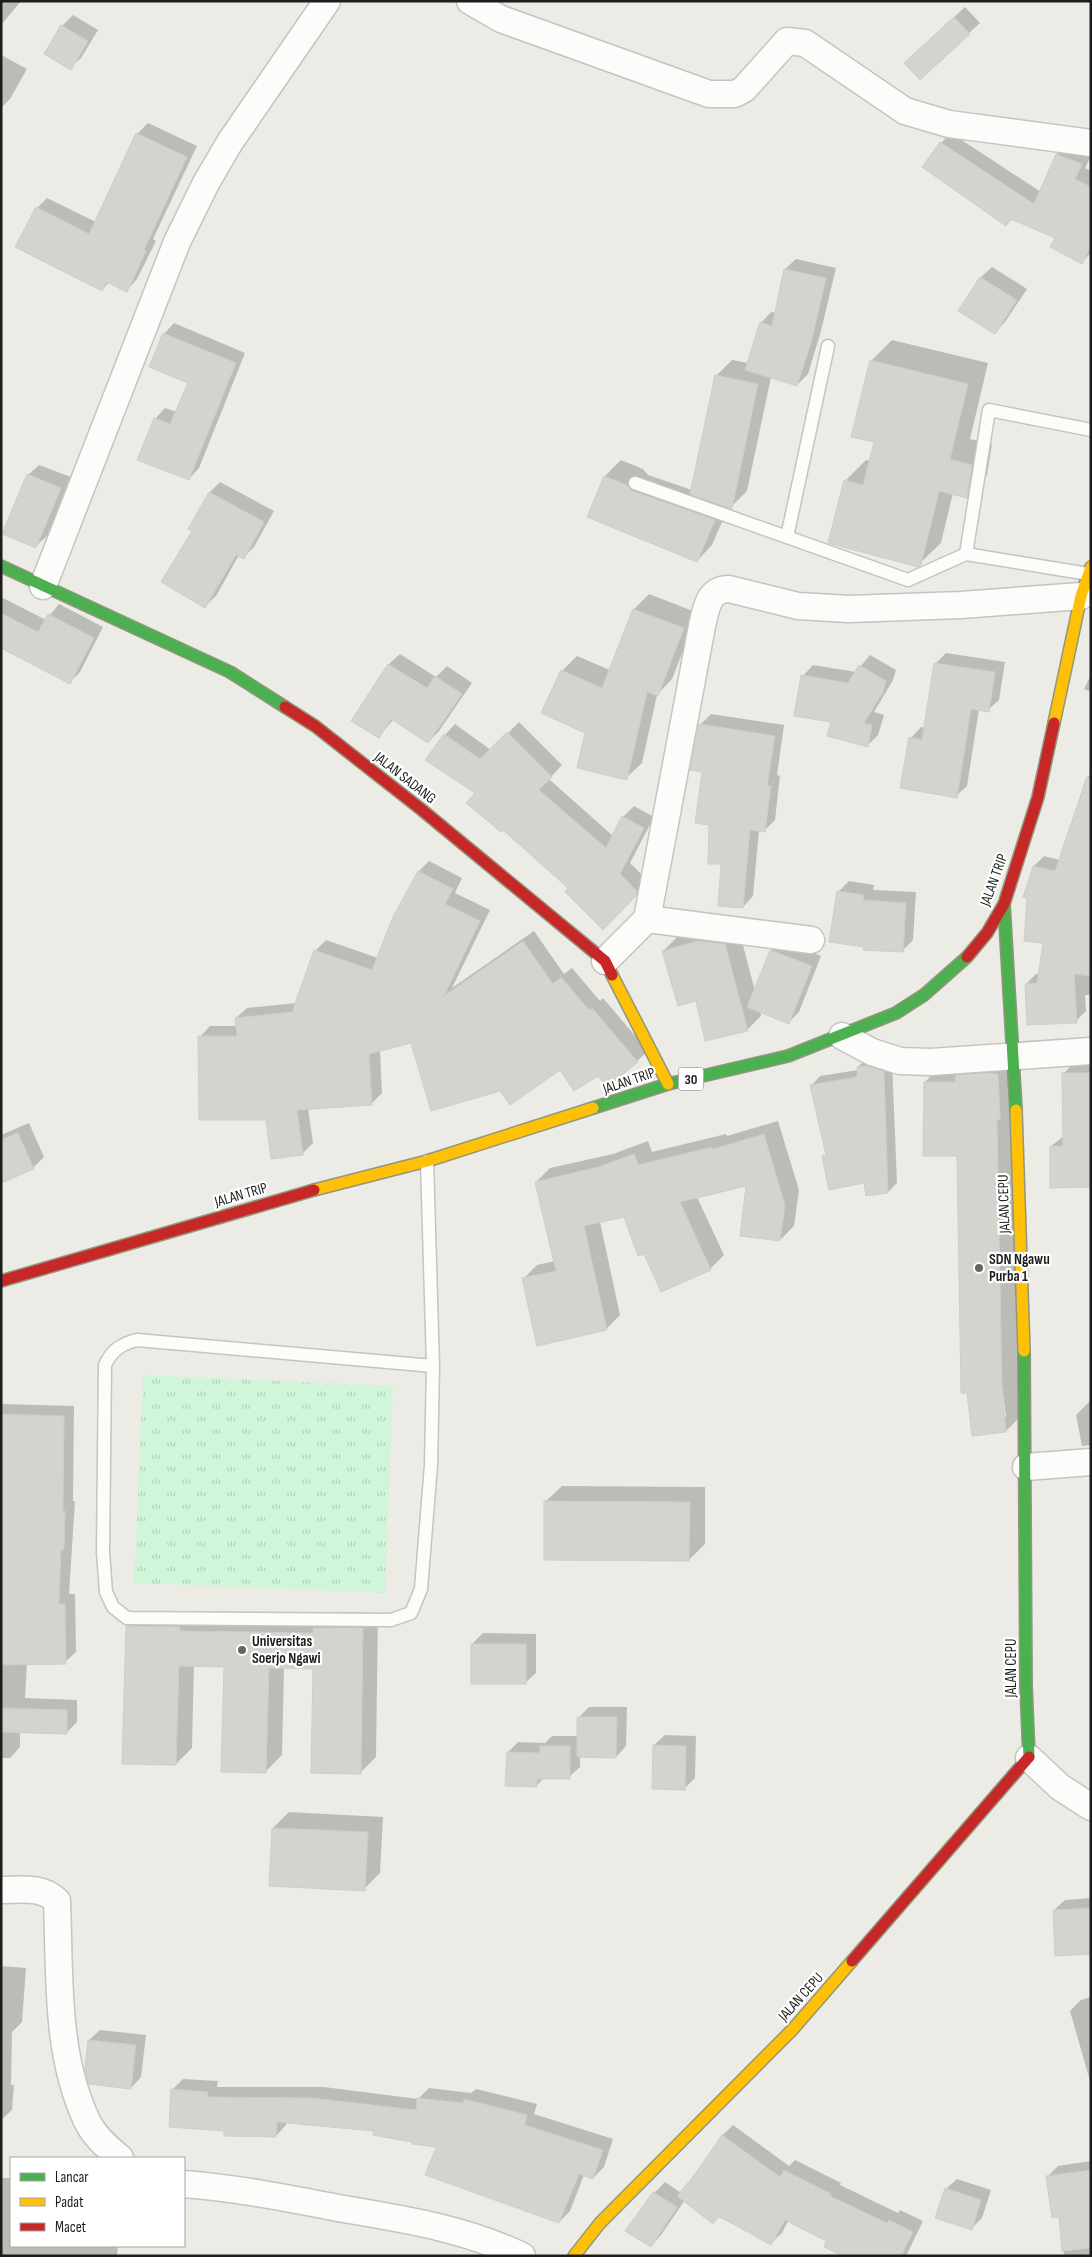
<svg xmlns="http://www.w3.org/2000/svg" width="1092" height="2257" font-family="'Sofia Sans Condensed',sans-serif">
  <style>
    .park { fill: url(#park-tufts) }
    .shadow { fill: #0003; fill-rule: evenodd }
    .building { fill: #d5d3ce; stroke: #cfcdc6 }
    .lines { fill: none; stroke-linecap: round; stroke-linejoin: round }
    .lane-casing { stroke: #c4c4c1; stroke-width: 15 }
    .street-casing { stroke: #c4c4c1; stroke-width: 29 }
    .fast-casing { stroke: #90977c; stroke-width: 14 }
    .slow-casing { stroke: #90977c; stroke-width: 14 }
    .jam-casing { stroke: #90977c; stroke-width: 14 }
    .lane { stroke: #fcfcfb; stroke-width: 12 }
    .street { stroke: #fcfcfb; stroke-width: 26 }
    .fast { stroke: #4caf50; stroke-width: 11 }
    .slow { stroke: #ffc107; stroke-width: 11 }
    .jam { stroke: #c62828; stroke-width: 11 }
    .poi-dot { fill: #656563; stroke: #fff; stroke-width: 2 }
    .labels { text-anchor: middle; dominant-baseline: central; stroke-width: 4.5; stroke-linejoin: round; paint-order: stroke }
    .shield { fill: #fff; stroke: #616161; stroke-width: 1 }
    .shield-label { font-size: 14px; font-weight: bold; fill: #1d1d1d }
    .street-label { font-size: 15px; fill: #1d1d1d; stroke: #fff }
    .poi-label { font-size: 15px; font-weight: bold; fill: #1d1d1d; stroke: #fff; text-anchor: start }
  </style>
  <defs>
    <pattern id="park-tufts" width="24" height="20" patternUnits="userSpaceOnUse" patternTransform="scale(1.25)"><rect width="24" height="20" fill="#d1f5d8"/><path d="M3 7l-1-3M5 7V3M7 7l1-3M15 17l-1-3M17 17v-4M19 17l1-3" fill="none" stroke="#b3d2b9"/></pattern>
  </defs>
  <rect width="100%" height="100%" fill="#ecebe5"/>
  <path class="park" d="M143,1375L393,1386L385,1593L134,1583Z"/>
  <g class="shadow">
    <path d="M1,1H21L1,25Z"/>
    <path d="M965,7L980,23L969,33L916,52Z"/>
    <path d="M73,15L98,30L81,58L70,68L62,26Z"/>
    <path d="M1,55L27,69L10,99L1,108Z"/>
    <path d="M148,123L197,146L153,239L156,241L137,279L127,290L109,282L102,290L37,208L47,198L96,222L137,134Z"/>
    <path d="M951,133L1041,192L1057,154L1068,144L1091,156L1085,168L1091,171V253L1082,262L1056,237L1013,218L1006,225L941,143Z"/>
    <path d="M796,259L836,268L821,331L808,374L797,385L771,377L747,491L731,507L729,506L712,545L697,561L589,517L605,476L621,460L643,469L648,475L692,490L716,376L732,360L748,363L761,323L771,312L776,313L785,269Z"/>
    <path d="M992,267L1027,289L1005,322L995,333L960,310L981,277Z"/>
    <path d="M174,323L245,353L199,468L189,479L155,419L165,408L177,412L189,382L164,334Z"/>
    <path d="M892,340L988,363L970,439L992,444L987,475L966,496L953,493L941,543L918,565L830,542L845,481L866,460L870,461L875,441L871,361Z"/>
    <path d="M39,465L71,477L47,536L36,546L28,475Z"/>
    <path d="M220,482L274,511L254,547L243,558L239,555L216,596L205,606L193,530L190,528L210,492Z"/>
    <path d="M649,594L698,613L672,679L657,695L642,763L626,778L562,671L577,656L610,670L634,609Z"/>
    <path d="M1,597L46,620L59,604L103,627L80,672L70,682L1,647Z"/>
    <path d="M946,653L1005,662L999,700L988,710L979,709L967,786L956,796L911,738L921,727L925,728L936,663Z"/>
    <path d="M400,654L436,677L447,666L472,683L439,731L428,742L394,719L378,737L353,721L389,664Z"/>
    <path d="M870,655L896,670L893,680L874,712L884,715L878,735L867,746L803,676L813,665L856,672Z"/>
    <path d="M1091,675V692L1084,689Z"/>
    <path d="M711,714L784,725L777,775L780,776L775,820L764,831L759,830L753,896L743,907L722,863L710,824L700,725Z"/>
    <path d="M519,722L562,765L549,779L613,836L623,817L634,806L654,817L630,863L647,880L646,884L603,928L570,888L476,793L445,735L455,724L491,750Z"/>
    <path d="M1091,774V995H1085L1086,1011L1076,1021L1026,984L1036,974H1040L1044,942L1034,866L1044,856L1060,860L1086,778Z"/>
    <path d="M429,861L462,878L455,893L490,910L452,988L534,931L564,974L572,968L600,1001L603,998L648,1051L637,1061L598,1074L412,1042L380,1050L382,1093L371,1104L308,1108L313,1143L302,1154L267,1118L200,1037L210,1026H237L236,1018L247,1008L297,1003L315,951L326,940L378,958L419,871Z"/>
    <path d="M849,881L874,885L873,890L916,892L913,940L903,950L865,946L838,892Z"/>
    <path d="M713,927L739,930L755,991L771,951L782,940L821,956L799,1012L789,1022L760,1011L761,1016L747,1030L697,999L663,951L677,937Z"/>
    <path d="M1016,1056L1024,1413L1006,1431L958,1155L925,1082L943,1064ZM1000,1386H1002L1006,1417H1003Z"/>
    <path d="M867,1058L892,1062L897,1183L888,1192L824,1157L827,1153L811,1086L820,1076L858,1070V1067Z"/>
    <path d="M1074,1063H1091V1186L1051,1146L1064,1136V1073Z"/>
    <path d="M778,1121L799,1190L794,1226L780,1240L747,1185L697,1197L724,1255L710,1269L644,1252L625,1216L600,1222L620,1315L606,1329L523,1279L537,1265L555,1261L536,1182L550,1168L613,1154L648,1141L652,1152L726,1134L727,1136Z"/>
    <path d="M29,1123L44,1157L33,1168L1,1182V1135Z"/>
    <path d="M1091,1400V1445L1082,1446L1076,1415Z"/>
    <path d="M1,1404L74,1406L73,1501H75L69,1594H75L76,1652L65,1662L27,1663L25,1698L77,1700V1722L66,1733L20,1731V1747L10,1758H1Z"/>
    <path d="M562,1486L705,1487V1544L689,1560L546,1501Z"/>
    <path d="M143,1611L195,1612V1615L325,1618L330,1612L378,1613L376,1757L360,1773L314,1668L284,1667L282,1755L266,1771L225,1666L194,1665L192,1748L176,1764L127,1626Z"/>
    <path d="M483,1633L536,1634V1673L525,1683L472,1644Z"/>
    <path d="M589,1707H627L626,1746L616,1757L580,1756V1767L569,1777L544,1778L536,1786L508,1752L518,1742L545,1743L552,1736H578L579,1717Z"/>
    <path d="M665,1735L696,1736L695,1778L684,1789L654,1745Z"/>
    <path d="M289,1812L383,1817L380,1873L364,1889L273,1828Z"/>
    <path d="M1091,1898V1953L1054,1910L1065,1900Z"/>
    <path d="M1,1966L26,1968L22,2022L12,2032L11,2085H14L12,2110L1,2120Z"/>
    <path d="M1091,1997V2081H1090L1070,2011L1081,2000Z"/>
    <path d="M100,2030L146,2035L141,2077L131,2088L89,2040Z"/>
    <path d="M183,2079L218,2081L217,2087H324L418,2099L429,2088L471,2093L476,2089L537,2104L534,2114L613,2139L604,2167L593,2178L584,2175L570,2211L559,2222L438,2146L375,2130L286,2122V2125L276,2136L225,2130L173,2089Z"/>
    <path d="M733,2125L789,2166L795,2160L841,2183L840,2185L898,2213L900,2210L923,2221L906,2256H846L828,2241L788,2221L782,2233L771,2243L685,2200L661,2235L651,2246L627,2230L654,2193L665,2182L681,2193L723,2135Z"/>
    <path d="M1091,2161V2256H1064L1060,2216L1047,2177L1058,2166Z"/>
    <path d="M1,2178H11V2246H118L117,2256H1Z"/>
    <path d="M957,2179L991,2190L982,2218L971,2229L946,2189Z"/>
  </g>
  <g class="building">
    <path d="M954,17L970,34L920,80L904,63Z"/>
    <path d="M61,25L88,41L71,70L44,54Z"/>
    <path d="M136,133L187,157L144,250L146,251L127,292L106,282L102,291L15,247L36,207L89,234Z"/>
    <path d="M940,142L1034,204L1056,154L1082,164L1075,179L1091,187V246L1082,264L1050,247L1055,238L1011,219L1006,226L922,167Z"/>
    <path d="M784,269L826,278L811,343L797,386L745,370L760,322L772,326Z"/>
    <path d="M980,277L1017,300L995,334L958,311Z"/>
    <path d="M163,333L236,363L189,480L137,460L154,418L170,424L188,383L149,367Z"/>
    <path d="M870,360L968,384L950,459L972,465L967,498L939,491L921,565L918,567L828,543L844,480L863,485L874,442L851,437Z"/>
    <path d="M715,375L758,384L732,509L690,494Z"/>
    <path d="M27,474L61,488L36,548L2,534Z"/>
    <path d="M604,476L627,485L632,491L715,520L697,562L587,517Z"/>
    <path d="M209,492L264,522L244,559L236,555L205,608L161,582L192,531L188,529Z"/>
    <path d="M633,609L684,628L658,696L647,692L627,780L577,768L585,733L541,713L561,670L602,688Z"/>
    <path d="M1,613L38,632L48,614L94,638L70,684L1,648Z"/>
    <path d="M934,663L995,672L989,712L971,709L957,798L900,788L909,737L922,740Z"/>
    <path d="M388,664L427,688L435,676L462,694L428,743L391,719L379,738L351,721Z"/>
    <path d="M859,665L886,681L883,692L864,723L872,725L868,747L827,736L831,722L794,716L801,675L848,683Z"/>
    <path d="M699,724L775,736L767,786H771L765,832L750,830L743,908L718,906L721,864H708L709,825L695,823L702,772L690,770Z"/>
    <path d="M507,732L552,777L539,790L606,848L622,816L644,828L620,874L637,891L636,896L603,930L565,892L568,888L503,830L501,832L466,803L475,793L425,760L444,734L480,759Z"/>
    <path d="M1087,777L1091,778V976L1074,974L1077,1023L1027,1025L1025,984L1037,983L1043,943L1024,941L1027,899L1023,897L1033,866L1055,871Z"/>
    <path d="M418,871L453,889L445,904L480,921L444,996L523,941L553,984L561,977L589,1010L592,1008L638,1062L607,1087L598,1076L574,1091L560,1070L510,1105L500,1091L431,1111L411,1043L369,1054L372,1105L297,1110L303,1155L271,1159L266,1120H199L198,1036H237L235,1018L292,1012L314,950L372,970L393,917Z"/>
    <path d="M837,891L864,895L863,900L906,903L903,952L863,950L864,947L829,942Z"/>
    <path d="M698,941L725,944L748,1031L705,1041L696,1001L678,1006L662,951Z"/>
    <path d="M770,950L812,966L789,1024L747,1007Z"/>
    <path d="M867,1066L884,1071L888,1193L866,1196L864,1183L829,1190L822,1156L826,1155L810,1085L857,1077V1067Z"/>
    <path d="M990,1073L998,1074L1000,1115V1120L997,1119L1002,1392L1006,1432L972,1436L967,1393H961L957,1156H923L924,1082H955L956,1075Z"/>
    <path d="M1062,1073H1091V1187L1050,1188V1146H1063Z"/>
    <path d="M18,1133L34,1169L1,1183V1140Z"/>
    <path d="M764,1134L785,1205L780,1241L740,1236L746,1186L680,1202L711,1270L661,1292L644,1254L638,1256L624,1217L584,1226L607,1330L537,1346L522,1278L556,1271L535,1182L598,1167L634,1154L638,1165L712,1147L713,1149Z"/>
    <path d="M1,1414L64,1416L63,1511H65L64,1550H61L59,1604H65L66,1664L1,1665Z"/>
    <path d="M544,1501L690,1502L689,1561L544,1560Z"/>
    <path d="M126,1626L180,1627V1631L313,1633V1628H363L361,1774L311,1773L313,1669L269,1668L266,1773L221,1772L224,1667L179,1666L176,1765L122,1764Z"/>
    <rect x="471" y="1644" width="55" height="40"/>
    <path d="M1,1708L67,1710V1734L1,1732Z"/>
    <path d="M577,1717H617L616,1758L577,1757Z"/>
    <path d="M653,1745L686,1746L685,1790L652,1789Z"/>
    <path d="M540,1746H570V1779H537V1787L505,1786L507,1752L540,1753Z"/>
    <path d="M272,1828L368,1832L365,1891L269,1886Z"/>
    <path d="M1091,1908V1954L1055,1956L1053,1910Z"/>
    <path d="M88,2040L136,2045L131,2089L89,2084L85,2069Z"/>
    <path d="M171,2089L208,2092L207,2097L312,2098L416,2110L417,2098L463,2103L464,2099L527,2115L525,2125L603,2150L593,2179L579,2174L559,2223L425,2175L436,2147L412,2144V2142L373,2135L374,2131L277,2122L276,2137L224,2136V2131L169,2127Z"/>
    <path d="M722,2135L780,2177L784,2170L831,2194L830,2196L887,2223L889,2220L913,2232L901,2256H843L824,2247L826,2241L785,2220L771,2245L719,2216L713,2224L677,2196L696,2173Z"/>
    <path d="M1091,2170V2248L1062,2251L1059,2217L1052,2218L1046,2176Z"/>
    <path d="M945,2188L981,2200L972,2230L935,2218Z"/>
    <path d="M653,2192L677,2207L651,2247L625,2231Z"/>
  </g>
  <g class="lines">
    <defs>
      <g id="lane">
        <path d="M635,483L908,580L966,554"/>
        <path d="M787,537L828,346"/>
        <path d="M1088,574L966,554L989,410L1091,430"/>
        <path d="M427,1161L433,1366L431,1465L421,1589L411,1613L391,1620L127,1618L113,1607L106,1592L103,1552L105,1365C112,1350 121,1344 137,1340L433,1366"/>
      </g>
      <g id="street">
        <path d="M470,1L501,19L709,94H735L744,89L787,41L805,43L905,111L949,124L1091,143"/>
        <path d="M43,586L177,242L206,183L230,142L327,1"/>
        <path d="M647,919L811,940"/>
        <path d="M605,961L647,919L702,626C706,609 708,589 729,589L798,606L849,609L961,605L1081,596"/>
        <path d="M842,1036L872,1052L900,1061L931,1062L1091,1051"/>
        <path d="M1026,1467L1091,1462"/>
        <path d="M1029,1758L1060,1787L1091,1807"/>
        <path d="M1,1890C22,1890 42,1886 57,1901C60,1975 55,2053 87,2121C94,2136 108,2148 120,2158"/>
        <path d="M184,2184C236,2188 287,2198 338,2208C402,2219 464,2228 522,2256"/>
      </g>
      <g id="fast">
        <path d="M1,566L230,672L285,707"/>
        <path d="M1004,904L1016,1110"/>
        <path d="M593,1108L668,1084L788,1056L896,1013L924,995L967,957"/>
        <path d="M1024,1351L1026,1685L1029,1757"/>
      </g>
      <g id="slow">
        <path d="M1054,723L1081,596L1091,567"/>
        <path d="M612,975L668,1084"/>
        <path d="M1016,1110L1024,1351"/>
        <path d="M314,1190L427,1161L593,1108"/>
        <path d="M574,2256L600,2223L793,2029L852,1961"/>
      </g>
      <g id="jam">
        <path d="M285,707L315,726L422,810L605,961L612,975"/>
        <path d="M967,957L987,933L1004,904L1038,797L1054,723"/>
        <path d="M1,1281L314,1190"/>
        <path d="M852,1961L1029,1757"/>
      </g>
    </defs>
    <use href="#lane" class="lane-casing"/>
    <use href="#street" class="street-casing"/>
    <use href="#fast" class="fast-casing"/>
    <use href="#slow" class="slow-casing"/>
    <use href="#jam" class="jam-casing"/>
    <use href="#lane" class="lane"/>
    <use href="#street" class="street"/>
    <use href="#fast" class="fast"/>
    <use href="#slow" class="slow"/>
    <use href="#jam" class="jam"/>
  </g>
  <g class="poi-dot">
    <circle cx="979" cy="1268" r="5"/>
    <circle cx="242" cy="1650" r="5"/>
  </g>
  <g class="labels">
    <rect class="shield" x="678.5" y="1067.5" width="25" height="23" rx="4"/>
    <g class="shield-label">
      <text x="691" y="1079">30</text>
    </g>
    <g class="street-label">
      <text transform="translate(405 778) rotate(38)">JALAN SADANG</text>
      <text transform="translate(994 880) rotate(-70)">JALAN TRIP</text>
      <text transform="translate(629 1081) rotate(-19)">JALAN TRIP</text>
      <text transform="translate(241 1195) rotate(-16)">JALAN TRIP</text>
      <text transform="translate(1004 1204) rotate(-92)">JALAN CEPU</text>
      <text transform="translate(1011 1668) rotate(-90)">JALAN CEPU</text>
      <text transform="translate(801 1997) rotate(-48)">JALAN CEPU</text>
    </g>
    <g class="poi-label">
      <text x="989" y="1259">SDN Ngawu<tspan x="989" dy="17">Purba 1</tspan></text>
      <text x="252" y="1641">Universitas<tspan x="252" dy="17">Soerjo Ngawi</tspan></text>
    </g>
  </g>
  <rect width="1092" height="2257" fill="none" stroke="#1d1d1d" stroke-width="5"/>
  <rect x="10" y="2157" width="175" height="90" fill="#ffffff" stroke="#a5a5a5"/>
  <rect x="20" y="2173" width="25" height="8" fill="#4caf50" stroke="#a5a5a5"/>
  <text x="55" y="2182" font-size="15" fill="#1d1d1d">Lancar</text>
  <rect x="20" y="2198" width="25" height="8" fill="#ffc107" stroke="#a5a5a5"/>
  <text x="55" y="2207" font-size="15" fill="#1d1d1d">Padat</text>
  <rect x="20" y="2223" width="25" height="8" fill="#c62828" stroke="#a5a5a5"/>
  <text x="55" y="2232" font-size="15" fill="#1d1d1d">Macet</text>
</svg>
